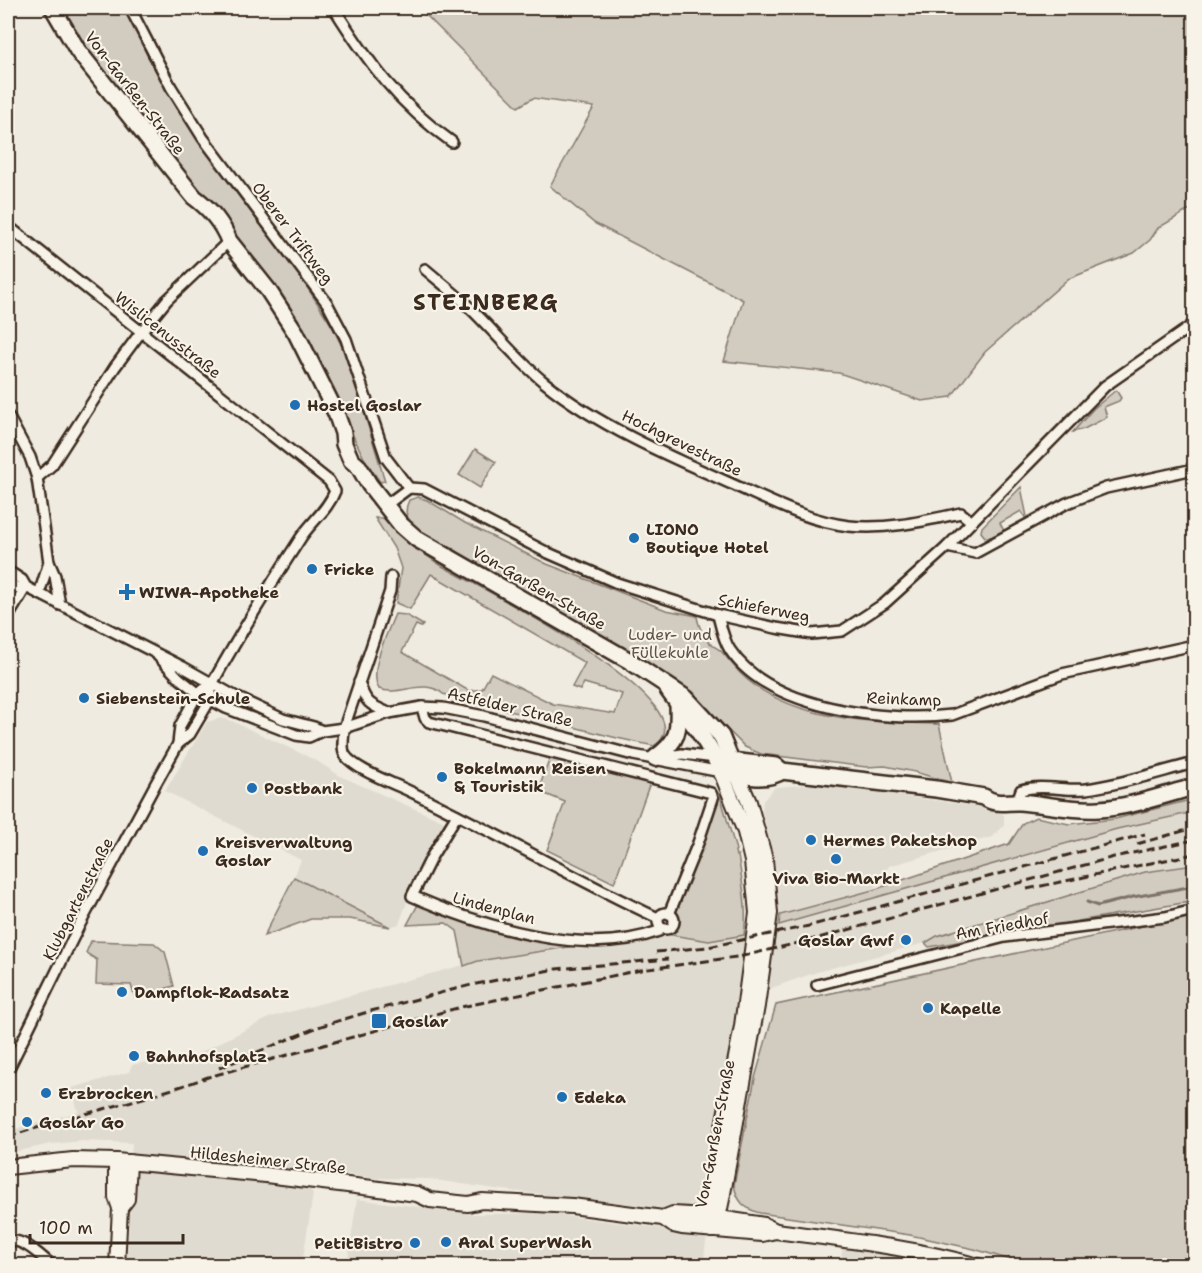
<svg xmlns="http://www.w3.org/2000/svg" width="1202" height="1273" font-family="'Shantell Sans',sans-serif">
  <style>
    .built { fill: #e0dbd0 }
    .green { fill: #d1cbc0; stroke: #867a6f; stroke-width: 1.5 }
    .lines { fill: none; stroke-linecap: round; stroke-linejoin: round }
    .stream { stroke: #7e7266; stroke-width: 3 }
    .street-casing { stroke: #3b2a1e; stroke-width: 14 }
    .secondary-casing { stroke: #3b2a1e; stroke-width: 18 }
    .primary-casing { stroke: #3b2a1e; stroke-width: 20 }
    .street { stroke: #f7f3e8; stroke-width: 9 }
    .secondary { stroke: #f7f3e8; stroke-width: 14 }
    .primary { stroke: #f7f3e8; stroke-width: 15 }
    .rail { stroke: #3b2a1e; stroke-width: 3; stroke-dasharray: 9 4.5; stroke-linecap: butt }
    .poi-dot { fill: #1f6fb2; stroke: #f7f3e8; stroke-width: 2 }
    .labels { text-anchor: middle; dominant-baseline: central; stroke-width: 4.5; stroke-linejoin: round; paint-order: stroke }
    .street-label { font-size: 16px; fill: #3b2a1e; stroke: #f7f3e8 }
    .poi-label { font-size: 16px; font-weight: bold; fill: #3b2a1e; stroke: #f7f3e8; text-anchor: start }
    .park-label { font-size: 16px; fill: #605246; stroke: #f7f3e8 }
    .district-label { font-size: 22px; font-weight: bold; letter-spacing: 1.5px; fill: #3b2a1e; stroke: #f7f3e8 }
  </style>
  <rect width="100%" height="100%" fill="#efebe0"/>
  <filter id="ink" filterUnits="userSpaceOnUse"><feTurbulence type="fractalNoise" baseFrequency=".0167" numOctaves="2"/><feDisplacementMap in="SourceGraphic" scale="12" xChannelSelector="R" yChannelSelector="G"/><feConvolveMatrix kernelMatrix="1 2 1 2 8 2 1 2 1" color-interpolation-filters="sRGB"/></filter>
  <g filter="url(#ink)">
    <g class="built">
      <path d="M221,718L232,721L317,761L340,776L447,823L409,897L399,924L390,927L294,877L301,860L165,791L207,722Z"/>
      <path d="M818,784L989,808L1004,815V826L992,837L889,866L873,890L780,915L775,862L762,811L763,801L775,787Z"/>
      <path d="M1194,812V865L1145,872L937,936L925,943L817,972L774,987L738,1007L734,1049L704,1197L681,1210L495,1189L429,1179L371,1178L297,1167L313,1194L302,1265H127L132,1143L83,1141L51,1144L14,1152L8,1168V1131L78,1112L72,1088L129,1072L132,1065L146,1062L179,1060L193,1056L271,1017L478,961L575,946L626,945L665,934L709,941L744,935L1117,829Z"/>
      <path d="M357,1199L474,1214L543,1213L707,1234L703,1265L347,1266Z"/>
      <path d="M843,1245L932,1260L930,1265L840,1266Z"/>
    </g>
    <g class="green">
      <path d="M63,8H125L148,57L185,121L241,199L300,276L332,326L347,357L385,481L380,482L364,458L323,375L107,77L79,38Z"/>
      <path d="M419,8H1194V207L1158,228L1150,240L1134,253L1068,279L985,352L951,397L922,401L839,373L724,361L743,300L594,223L550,186L594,107L533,98L518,107Z"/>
      <path d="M1116,390L1121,398L1119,401L1104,407L1107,417L1084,429L1073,432L1093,409Z"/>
      <path d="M475,449L496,462L480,488L459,475Z"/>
      <path d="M1021,487L1027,517L1026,519L1021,511L1000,523L1004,531L991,537H985L981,532L982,527Z"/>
      <path d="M418,497L427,500L465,523L547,564L666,610L697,616C698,625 704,638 711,644C715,648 719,648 722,652C728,659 734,666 740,673C790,722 874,722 939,724L952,783L915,772L885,766L866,767L761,754L745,747L729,731L722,730L416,528C407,518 403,513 409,500Z"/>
      <path d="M375,518H383C401,535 418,551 439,564C465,581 719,705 654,746L617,738L443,694C424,677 400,697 379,689C368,671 387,634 395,614L406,615L423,625L421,627L416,625L402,652L469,691L482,689L491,673L553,704L615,714L622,694L584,683L580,690L572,687L585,663L431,574L410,609L396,603L401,568L394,548Z"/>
      <path d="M551,755L651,780L614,883L547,850L565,802L538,791Z"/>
      <path d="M720,795L736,850L735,851L736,856L738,855C742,882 748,908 744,935L709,941L665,934Z"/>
      <path d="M1194,799V812L1117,829L779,925L780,915L873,890L1009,844L1023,823L1036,817L1069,824L1115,819Z"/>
      <path d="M1194,865V901L929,947L925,943L937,936L1145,872Z"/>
      <path d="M294,877L390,927L350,919H311L264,936Z"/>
      <path d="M420,901L522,936L575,946L478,961L464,966L457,931L446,923L407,925Z"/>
      <path d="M1194,915V1265H1027L974,1249L910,1235L760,1213C744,1209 737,1201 734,1185L755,1078L776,1005Z"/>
      <path d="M91,941L154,943L165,952L174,986L135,998L131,985L96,984L97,960L86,953Z"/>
    </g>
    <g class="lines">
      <path class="stream" d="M1087,902L1098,906L1133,897L1194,886"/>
      <defs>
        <g id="street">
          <path d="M130,8L171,87L203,138L327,303L346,339L386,458L409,488"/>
          <path d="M334,8C368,62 398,104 452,142"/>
          <path d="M8,226L329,481L335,491C328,510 310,523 300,539C269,587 239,635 212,684L210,700L190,734L178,744L156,783L79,926L8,1070"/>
          <path d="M425,269C440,282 456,294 470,308C495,332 517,360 544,382C598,426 670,457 734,485C772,502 808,521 849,526C888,530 924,521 961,513L972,522"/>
          <path d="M8,416L30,457L37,478L49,562L55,576L60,605"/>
          <path d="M37,478L52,465L115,367L141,332L167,300L229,241"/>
          <path d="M386,505L409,488L424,489L546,552L617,583L718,615L776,628L812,634L842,631L885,603L947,547L1105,386L1194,324"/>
          <path d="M947,547L975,553L1067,503L1106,488L1194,469"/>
          <path d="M8,571L22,580L26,587L183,667L238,698L283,719L314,727L322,731"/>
          <path d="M391,577L390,591L344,728C344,736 341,748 345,755C354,769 390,782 405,789C490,829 572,878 658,918"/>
          <path d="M8,581L17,588L26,587"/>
          <path d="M39,594L49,562"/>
          <path d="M718,615C721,627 723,639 730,650C769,709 886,723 952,715L1062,674L1194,645"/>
          <path d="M8,617L26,587"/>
          <path d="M158,656L179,678L198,693L226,708L296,735L309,737L322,731L344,728L389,713L422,707L443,708L484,716L633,755L721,772"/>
          <path d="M359,682C365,702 369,705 389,713"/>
          <path d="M422,707L425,718L429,722L711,793L713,798L698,843L669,914"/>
          <path d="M178,744L180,726L198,693L212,684"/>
          <path d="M658,758L682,754L716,758"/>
          <path d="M1017,801L1021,790C1042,784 1065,791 1086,789C1123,784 1159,772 1194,763"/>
          <path d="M457,815L432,856L412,896C481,926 585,959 659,931L661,928"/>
          <circle cx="666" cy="921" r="8"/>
          <path d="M817,985L1005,937L1165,917L1194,910"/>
          <path d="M8,1241C24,1238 40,1256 53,1266"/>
        </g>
        <g id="secondary">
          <path d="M116,1161V1197L120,1208L117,1266"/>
          <path d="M8,1167L73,1160L116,1161L266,1175L372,1188L417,1194L430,1200L468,1204L482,1201L572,1206L663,1218L673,1225L682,1227L762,1234L776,1231C844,1240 911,1247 978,1266"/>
          <path d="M120,1208L127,1199L129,1162"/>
          <path d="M663,1218L673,1214L706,1216L764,1225L776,1231"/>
          <path d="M712,1230L718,1218L722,1199L757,1006L770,913L765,859L749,802L734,768"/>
          <path d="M712,1230L706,1216L742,1026L757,913L752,861L745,832L721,772"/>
        </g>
        <g id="primary">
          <path d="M53,8L78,51L194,197C209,208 222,223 229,241L268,290L296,333L336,413L343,433L344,444L351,460L359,467L369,484L401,525L417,539L628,660L686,698L721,736L731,761L776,766L782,771L936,789L984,797C997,806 1006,801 1020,802C1046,804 1072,811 1099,809C1131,807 1163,795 1194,787"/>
          <path d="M668,690C687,717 709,741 721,772C739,775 767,782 782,771"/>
          <path d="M655,758C679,741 679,731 678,704"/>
        </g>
      </defs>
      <use href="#street" class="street-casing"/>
      <use href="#secondary" class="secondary-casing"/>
      <use href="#primary" class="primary-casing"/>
      <use href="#street" class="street"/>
      <use href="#secondary" class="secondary"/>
      <use href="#primary" class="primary"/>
      <g class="rail">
        <path d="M1137,844L1194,828"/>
        <path d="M1027,889L1194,854"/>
        <path d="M656,952L708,947L809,926L1145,834"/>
        <path d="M219,1068L318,1027L371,1011L471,985L556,969L668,959"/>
        <path d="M8,1137C74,1115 142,1101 208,1077L461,1007L641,970L743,956L811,940L1114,857L1194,840"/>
      </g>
    </g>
  </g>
  <g class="poi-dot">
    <circle cx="295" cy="405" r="6"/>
    <circle cx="634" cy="538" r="6"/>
    <circle cx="312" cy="569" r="6"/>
    <path d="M124 583h6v6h6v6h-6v6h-6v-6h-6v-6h6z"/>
    <circle cx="84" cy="698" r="6"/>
    <circle cx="442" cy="777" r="6"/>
    <circle cx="252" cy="788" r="6"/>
    <circle cx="811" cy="840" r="6"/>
    <circle cx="203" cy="851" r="6"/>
    <circle cx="836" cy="859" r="6"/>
    <circle cx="906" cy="940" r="6"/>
    <circle cx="122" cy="992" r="6"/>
    <circle cx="928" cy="1008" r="6"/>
    <rect x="371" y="1013" width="16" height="16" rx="3"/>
    <circle cx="134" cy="1056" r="6"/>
    <circle cx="46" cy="1093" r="6"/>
    <circle cx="562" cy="1097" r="6"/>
    <circle cx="27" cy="1122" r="6"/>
    <circle cx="446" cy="1242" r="6"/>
    <circle cx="415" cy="1243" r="6"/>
  </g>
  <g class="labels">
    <g class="street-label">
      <text transform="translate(135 93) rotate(52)">Von-Garßen-Straße</text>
      <text transform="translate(293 233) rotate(53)">Oberer Triftweg</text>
      <text transform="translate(168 335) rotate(38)">Wislicenusstraße</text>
      <text transform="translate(682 443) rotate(26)">Hochgrevestraße</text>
      <text transform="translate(539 588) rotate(30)">Von-Garßen-Straße</text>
      <text transform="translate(764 608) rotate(11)">Schieferweg</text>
      <text transform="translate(904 699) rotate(2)">Reinkamp</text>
      <text transform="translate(510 707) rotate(13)">Astfelder Straße</text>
      <text transform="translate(78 899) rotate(-63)">Klubgartenstraße</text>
      <text transform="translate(494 908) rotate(15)">Lindenplan</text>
      <text transform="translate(1002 926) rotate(-10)">Am Friedhof</text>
      <text transform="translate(715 1134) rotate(-79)">Von-Garßen-Straße</text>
      <text transform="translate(268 1160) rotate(6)">Hildesheimer Straße</text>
    </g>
    <g class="poi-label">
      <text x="307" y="405">Hostel Goslar</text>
      <text x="646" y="529">LIONO<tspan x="646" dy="18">Boutique Hotel</tspan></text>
      <text x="324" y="569">Fricke</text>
      <text x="139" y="592">WIWA-Apotheke</text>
      <text x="96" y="698">Siebenstein-Schule</text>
      <text x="454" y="768">Bokelmann Reisen<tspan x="454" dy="18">&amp; Touristik</tspan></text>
      <text x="264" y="788">Postbank</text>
      <text x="823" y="840">Hermes Paketshop</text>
      <text x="215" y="842">Kreisverwaltung<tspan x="215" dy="18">Goslar</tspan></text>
      <text x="836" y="878" text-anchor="middle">Viva Bio-Markt</text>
      <text x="894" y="940" text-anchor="end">Goslar Gwf</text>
      <text x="134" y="992">Dampflok-Radsatz</text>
      <text x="940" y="1008">Kapelle</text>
      <text x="392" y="1021">Goslar</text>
      <text x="146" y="1056">Bahnhofsplatz</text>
      <text x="58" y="1093">Erzbrocken</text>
      <text x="574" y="1097">Edeka</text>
      <text x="39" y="1122">Goslar Go</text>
      <text x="458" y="1242">Aral SuperWash</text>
      <text x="403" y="1243" text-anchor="end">PetitBistro</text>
    </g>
    <g class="park-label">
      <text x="670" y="634">Luder- und<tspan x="670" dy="18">Füllekuhle</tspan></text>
    </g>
    <g class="district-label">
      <text x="486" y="302">STEINBERG</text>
    </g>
  </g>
  <rect width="1202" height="1273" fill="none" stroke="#f7f3e8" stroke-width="30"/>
  <rect x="15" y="15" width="1172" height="1243" fill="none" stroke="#3b2a1e" stroke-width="2" filter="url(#ink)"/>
  <path d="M30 1234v9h153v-9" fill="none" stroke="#3b2a1e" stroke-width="3"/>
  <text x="39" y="1234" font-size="18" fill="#3b2a1e" stroke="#f7f3e8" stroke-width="4.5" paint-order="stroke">100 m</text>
</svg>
